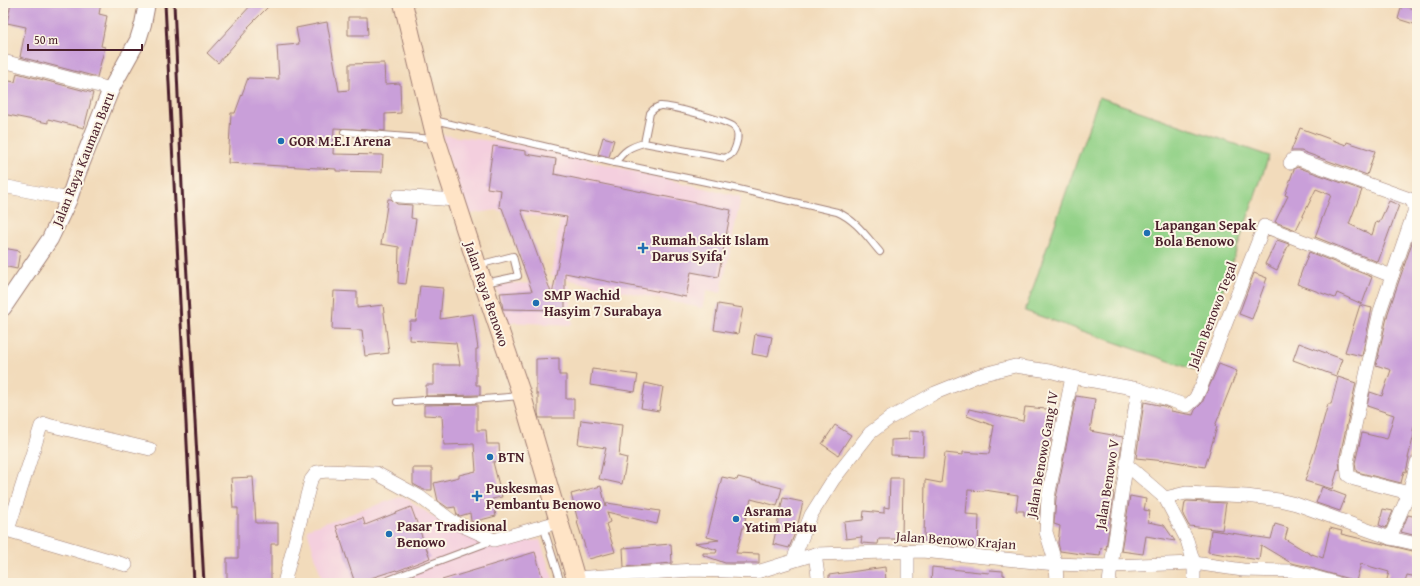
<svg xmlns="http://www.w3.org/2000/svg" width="1420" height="586" font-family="'Gentium Book Plus',serif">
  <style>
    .built { fill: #f4cfde }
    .green { fill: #92d187; stroke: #6e7859 }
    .building { fill: #c99fd9; fill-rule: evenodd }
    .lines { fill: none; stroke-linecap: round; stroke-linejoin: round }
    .service-casing { stroke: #9e7d73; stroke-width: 8 }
    .minor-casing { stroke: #9e7d73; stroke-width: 14 }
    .tertiary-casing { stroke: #9e7d73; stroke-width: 18 }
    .secondary-casing { stroke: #9e7d73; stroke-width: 20 }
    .service { stroke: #fff; stroke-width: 6 }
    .minor { stroke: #fff; stroke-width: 13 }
    .tertiary { stroke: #fff; stroke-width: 16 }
    .secondary { stroke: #ffe4c6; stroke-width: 18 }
    .rail { stroke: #4a1f2b; stroke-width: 3 }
    .poi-dot { fill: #1f6fb2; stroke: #fcf5e5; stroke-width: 1.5 }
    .labels { text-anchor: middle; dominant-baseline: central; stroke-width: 4; stroke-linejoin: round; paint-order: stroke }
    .poi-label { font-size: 14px; font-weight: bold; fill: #4a1f2b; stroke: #fcf5e5; text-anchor: start }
    .street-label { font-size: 14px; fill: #4a1f2b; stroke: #fcf5e5 }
  </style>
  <rect width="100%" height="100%" fill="#fcf5e5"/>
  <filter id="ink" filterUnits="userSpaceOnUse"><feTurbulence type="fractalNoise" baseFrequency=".025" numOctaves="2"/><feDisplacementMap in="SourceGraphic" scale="8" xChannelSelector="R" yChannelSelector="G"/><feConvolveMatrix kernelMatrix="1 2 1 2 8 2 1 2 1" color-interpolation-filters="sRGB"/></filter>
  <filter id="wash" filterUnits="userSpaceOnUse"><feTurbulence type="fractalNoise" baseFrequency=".012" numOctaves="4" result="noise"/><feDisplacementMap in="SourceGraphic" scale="16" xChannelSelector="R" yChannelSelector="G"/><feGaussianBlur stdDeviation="0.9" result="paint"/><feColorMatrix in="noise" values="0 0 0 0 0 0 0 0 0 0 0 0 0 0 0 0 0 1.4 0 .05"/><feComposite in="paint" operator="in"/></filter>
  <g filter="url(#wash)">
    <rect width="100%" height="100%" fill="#f2dbbb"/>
    <g class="built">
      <path d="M442,135L525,145L741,197L721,293L707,290L702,308L551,276L560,220L495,210L463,215Z"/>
      <path d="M513,283L570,285L572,325L505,322L496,284Z"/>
      <path d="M403,496L447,526L496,543L540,540L554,583H323L307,529Z"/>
    </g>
    <path class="green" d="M1099,97L1269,156L1195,370L1025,311Z"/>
    <g id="blocks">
      <g class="building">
        <path d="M11,3H101L99,14L107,16L101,46L105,47L97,77L20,57L26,27L7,23Z"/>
        <path d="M253,3H272L248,27L249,28L218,63L207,53Z"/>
        <path d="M1402,5L1417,10V25L1398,19Z"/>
        <path d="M348,17H367L368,35H348Z"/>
        <path d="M327,22L339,91L349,90V64L384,63L385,84L400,83L401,113L385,114V131L334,128L333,154L383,155L382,172L336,171V169L228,163L231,113H235L248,78L279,79L277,46L299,44L296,28Z"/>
        <path d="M17,73L93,93L84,128L48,119V123L3,114V80L15,82Z"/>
        <path d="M1300,128L1346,145L1347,142L1375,151L1367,175L1301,151H1291Z"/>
        <path d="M603,137L614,140L609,157L598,154Z"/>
        <path d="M493,146L526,151V154L556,159L554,174L731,210L718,277L691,272L686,297L565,273V310L503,309L500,293L532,291L502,208L499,207L501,190L487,188ZM521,210L567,217L552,295Z"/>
        <path d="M1297,167L1362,190L1349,224L1372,235L1376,222L1379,223L1389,201L1399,205L1378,262L1315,237L1331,195L1316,189L1296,230L1275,222L1288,196L1285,195L1294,169Z"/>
        <path d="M388,199H391L397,204L412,205L411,218L416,219L406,284L398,283L399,247L381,244Z"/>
        <path d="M1417,228V417L1413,431H1415L1408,458H1409L1406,472L1404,471L1401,483L1357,472L1356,470L1355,463L1362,433L1387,439L1394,415L1367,406L1370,392L1382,396L1391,370L1376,365L1388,313Z"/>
        <path d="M1277,240L1289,244L1277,270L1265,264Z"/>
        <path d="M3,248L20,251L17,269L3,266Z"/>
        <path d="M1309,252L1372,277L1362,304L1337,293L1335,298L1297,284Z"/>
        <path d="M1254,273L1267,278L1252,319L1239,314Z"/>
        <path d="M420,286L443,288L440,319L473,314L478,349H476V385H480V395L426,396V385H434V365H460L456,343L409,340L410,321H416Z"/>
        <path d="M334,291L357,292V308L383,305L389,353L365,356L362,330L332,329Z"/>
        <path d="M718,304L743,308L738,334L714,330Z"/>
        <path d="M1360,305L1372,308L1362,356L1345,352Z"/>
        <path d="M755,334L772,337L768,357L752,354Z"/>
        <path d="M1299,343L1342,359L1336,376L1293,360Z"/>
        <path d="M559,358V375H566V399H574V418H539L538,413V394H536V359Z"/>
        <path d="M1219,364L1237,371L1215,426L1217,427L1205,467L1165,460V461L1136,458L1144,402L1164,406L1171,409V411L1193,415L1195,410L1202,403Z"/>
        <path d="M592,369L638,375L635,392L590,385Z"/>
        <path d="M1338,377L1356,383L1339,460L1340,470L1338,469L1332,489L1305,481L1317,443L1328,404H1331Z"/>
        <path d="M645,383L663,387L659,411L641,408Z"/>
        <path d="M1076,396L1095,399L1090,431L1123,437L1120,456L1116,455L1111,483H1114L1113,493L1114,494L1106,549L1101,548L1100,556L1081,554L1060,551L1058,543L1060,526L1054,524L1056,498Z"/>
        <path d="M477,404V430H486L487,444H499L500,461L493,462L502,497L492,499L496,516L473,522L471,521L470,513L460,516L457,515L455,507L448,508L438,501L434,483L459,477V475L476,471L474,444L444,445L442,416L424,415V405Z"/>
        <path d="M1025,407L1057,410L1040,496L1039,519L1024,515V511H1016L1018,495L984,490V491L968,490L966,514L979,515L978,548L949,546L948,542L924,541L925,480L941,483L945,453L963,455V452L989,454L994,426L967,416L969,409L1023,421Z"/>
        <path d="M581,420L622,425L619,456L627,458L622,484L599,479L606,448L578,444Z"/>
        <path d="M835,425L851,435L838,455L822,444Z"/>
        <path d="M909,431L924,432L923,456L891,455V440L909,439Z"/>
        <path d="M413,468H432V490H424L413,484Z"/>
        <path d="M253,477L256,523H278V544H271V581H227V558H238V508H233L231,478Z"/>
        <path d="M722,477L737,480L738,477L782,488L777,506L751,499L736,553L759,554V563H725L703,555V553H716L717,550L695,543L719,540L707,537Z"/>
        <path d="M890,478H903L902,539H879L878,544H877L861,543L862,537L846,539L844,522L863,520L864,511L884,513V507L889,508Z"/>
        <path d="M601,486L606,507L607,503L660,511L657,524L607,512L610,522L606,524L615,552L589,559L577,522L578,521L571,494Z"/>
        <path d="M1322,487L1346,496L1340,511L1316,503Z"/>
        <path d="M1130,496L1146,499L1144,510L1150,511L1148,522L1164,525L1175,541L1146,536L1143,554L1121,551Z"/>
        <path d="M783,498L803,502L797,528L789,548L773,544Z"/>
        <path d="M1187,501L1226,503L1222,530L1189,526L1183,515L1185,502Z"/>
        <path d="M411,507L430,558L397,571L396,570L355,583L336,526L363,518L365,525Z"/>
        <path d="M1383,509L1393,511L1386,528L1379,525Z"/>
        <path d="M1408,515L1417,517V536L1401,532Z"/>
        <path d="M1275,524L1288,528L1285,539L1312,555V554L1323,558L1330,528L1342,531L1341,534L1417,552V577L1407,575L1405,583H1386L1389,572L1361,564L1356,581L1314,569V568L1291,563L1261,545L1259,560L1208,552L1211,530L1271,539Z"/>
        <path d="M671,544L672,563L624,567L623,548Z"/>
        <path d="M535,552L544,583H442V580Z"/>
        <path d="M885,567L886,583H829V575Z"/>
        <path d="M932,567L989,573L990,570L1003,571V575H1005L1004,583H931Z"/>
      </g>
    </g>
  </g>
  <g filter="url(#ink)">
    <use href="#blocks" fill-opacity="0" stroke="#9e7d73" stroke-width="1"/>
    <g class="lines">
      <defs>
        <g id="service">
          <path d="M434,120L615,163L730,187L837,212C856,220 867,237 880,252"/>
          <path d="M344,132L434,139"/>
          <path d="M615,163C625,150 629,147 644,143L725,158C732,155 734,152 736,145C738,139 739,132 734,127C728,121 669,105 660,106C656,107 653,109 650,113L644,143"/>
          <path d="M478,265L513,256L518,276L485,283"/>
          <path d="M397,402L425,400H471L520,396"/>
          <path d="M543,526L561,583"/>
          <path d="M380,583L492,541"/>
        </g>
        <g id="minor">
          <path d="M3,61L111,89"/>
          <path d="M1290,163L1293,159H1298L1410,199L1414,205V212L1380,311L1347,462L1348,475L1354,479L1409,493"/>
          <path d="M3,186L69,199"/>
          <path d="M398,196L456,200"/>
          <path d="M1127,465L1165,498L1187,540L1194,563V583"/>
          <path d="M1165,498L1186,493L1246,496L1279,500L1296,504L1390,538L1417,544"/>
          <path d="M3,529L126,565"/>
          <path d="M8,530L41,426L45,424L48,425L150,449"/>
          <path d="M1390,538L1409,493L1417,462"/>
          <path d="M815,554L819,583"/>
          <path d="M793,560L811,515L833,480L870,433L890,418L935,393L980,375L1015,366L1049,371L1072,377L1138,389L1187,406L1195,399L1201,387L1264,226L1392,276"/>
          <path d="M575,578L693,570L757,572L815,554L922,551L1056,564L1111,566L1194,563L1243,570L1292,571L1336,583"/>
          <path d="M284,583L311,480L317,472L328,471L376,473L420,497L452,521L494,540L558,522"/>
          <path d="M908,583V551"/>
          <path d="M1057,583L1056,564L1046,532L1048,497L1072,377"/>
          <path d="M1109,583L1111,566L1138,389"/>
        </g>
        <path id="tertiary" d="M3,308L50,239L69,199L77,175L111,89L138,40L143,24L147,3"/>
        <path id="secondary" d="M403,3L436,139L477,265L522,396L577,583"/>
      </defs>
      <use href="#service" class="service-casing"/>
      <use href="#minor" class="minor-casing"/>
      <use href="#tertiary" class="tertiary-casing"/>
      <use href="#secondary" class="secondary-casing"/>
      <use href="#service" class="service"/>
      <use href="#minor" class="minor"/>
      <use href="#tertiary" class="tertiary"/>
      <use href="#secondary" class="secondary"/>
      <g class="rail">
        <path d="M165,3L194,583"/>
        <path d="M174,3L182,187L204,583"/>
      </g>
    </g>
  </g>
  <g class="poi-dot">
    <circle cx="281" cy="141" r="4"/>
    <circle cx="1147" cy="233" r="4"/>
    <path d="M641 242h4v4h4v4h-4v4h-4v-4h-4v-4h4z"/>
    <circle cx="536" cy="303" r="4"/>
    <circle cx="490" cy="457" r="4"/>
    <path d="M475 490h4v4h4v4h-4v4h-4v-4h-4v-4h4z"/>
    <circle cx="736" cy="519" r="4"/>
    <circle cx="389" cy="534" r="4"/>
  </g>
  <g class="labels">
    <g class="poi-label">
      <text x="289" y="141">GOR M.E.I Arena</text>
      <text x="1155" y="225">Lapangan Sepak<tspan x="1155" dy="16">Bola Benowo</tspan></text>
      <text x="652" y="240">Rumah Sakit Islam<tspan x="652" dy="16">Darus Syifa'</tspan></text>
      <text x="544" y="295">SMP Wachid<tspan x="544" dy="16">Hasyim 7 Surabaya</tspan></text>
      <text x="498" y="457">BTN</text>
      <text x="486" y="488">Puskesmas<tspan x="486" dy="16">Pembantu Benowo</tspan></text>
      <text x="744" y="511">Asrama<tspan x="744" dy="16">Yatim Piatu</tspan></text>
      <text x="397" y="526">Pasar Tradisional<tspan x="397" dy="16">Benowo</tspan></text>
    </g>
    <g class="street-label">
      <text transform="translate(83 159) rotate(-68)">Jalan Raya Kauman Baru</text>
      <text transform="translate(487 294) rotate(71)">Jalan Raya Benowo</text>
      <text transform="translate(1212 315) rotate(-69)">Jalan Benowo Tegal</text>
      <text transform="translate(1042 454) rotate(-80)">Jalan Benowo Gang IV</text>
      <text transform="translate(1107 484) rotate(-81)">Jalan Benowo V</text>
      <text transform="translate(956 540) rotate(4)">Jalan Benowo Krajan</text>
    </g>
  </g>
  <rect width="1420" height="586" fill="none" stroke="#fcf5e5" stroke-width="16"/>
  <path d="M28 44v6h114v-6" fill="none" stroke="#4a1f2b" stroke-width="2"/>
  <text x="34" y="44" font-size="12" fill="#4a1f2b" stroke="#fcf5e5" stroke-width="3" paint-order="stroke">50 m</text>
</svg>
